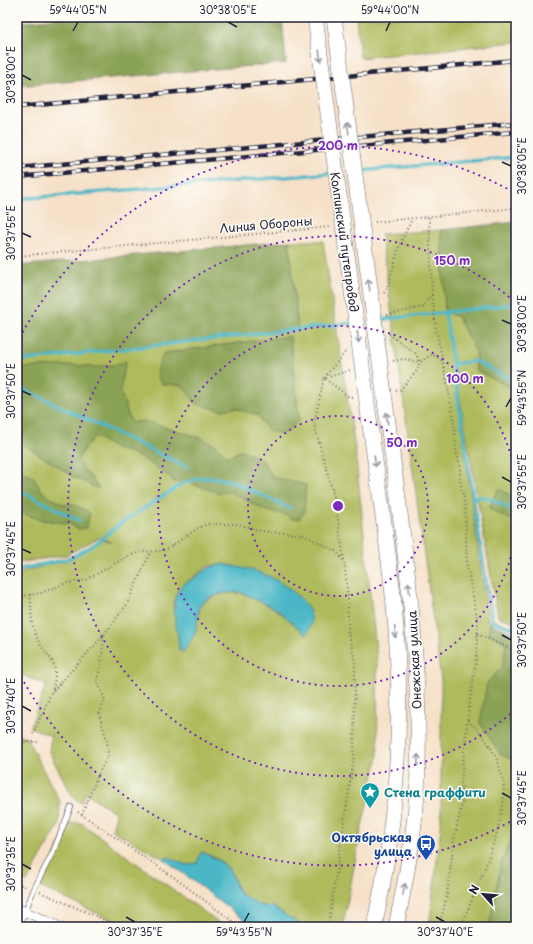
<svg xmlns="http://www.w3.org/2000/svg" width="533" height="944" font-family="'Playpen Sans',sans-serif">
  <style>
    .green { fill: #aeba5c; stroke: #686e4c; fill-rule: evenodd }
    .forest { fill: #8aa254; stroke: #566248 }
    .water { fill: #4bb7c6; stroke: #366c80 }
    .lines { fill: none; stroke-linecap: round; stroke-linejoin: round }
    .stream { stroke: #4bb7c6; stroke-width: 3.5 }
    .service-casing { stroke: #6c656c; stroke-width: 6 }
    .minor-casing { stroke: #6c656c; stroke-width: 10 }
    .primary-casing { stroke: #6c656c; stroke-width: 16 }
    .path { stroke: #6c656c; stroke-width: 2; stroke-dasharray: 1 3; stroke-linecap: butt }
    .service { stroke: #fff; stroke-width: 4.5 }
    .minor { stroke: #fff; stroke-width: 9 }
    .primary { stroke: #fff; stroke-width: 15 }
    .rail-casing { stroke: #22223b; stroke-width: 4.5 }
    .rail { stroke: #fdfcf7; stroke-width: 3; stroke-dasharray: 9; stroke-linecap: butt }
    .primary-bridge-casing { stroke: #6c656c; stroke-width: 16; stroke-linecap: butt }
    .primary-bridge { stroke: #fff; stroke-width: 15 }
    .oneway { stroke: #9c9ca7 }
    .ticks { fill: none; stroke: #22223b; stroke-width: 1.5 }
    .ring { fill: none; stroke: #7b2cbf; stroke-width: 2; stroke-dasharray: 2 4 }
    .labels { text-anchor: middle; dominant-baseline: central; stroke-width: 3; stroke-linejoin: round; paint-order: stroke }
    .street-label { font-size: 12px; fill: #22223b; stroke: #fdfcf7 }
    .culture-label { font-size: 12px; font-weight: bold; fill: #0d838f; stroke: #fdfcf7; text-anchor: start }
    .transit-label { font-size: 12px; font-weight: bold; fill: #164399; stroke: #fdfcf7; text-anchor: end }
    .centre { fill: #7b2cbf; stroke: #fdfcf7; stroke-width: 2 }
    .ring-label { font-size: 12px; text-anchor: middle; font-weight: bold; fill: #7b2cbf; stroke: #fdfcf7; stroke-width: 3; stroke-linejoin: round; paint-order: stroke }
    .neatline { fill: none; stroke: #22223b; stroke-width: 1.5 }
    .ticks-label { font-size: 10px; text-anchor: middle; fill: #22223b }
  </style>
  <rect width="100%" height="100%" fill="#fdfcf7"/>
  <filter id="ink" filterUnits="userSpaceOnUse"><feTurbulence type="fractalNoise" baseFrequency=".025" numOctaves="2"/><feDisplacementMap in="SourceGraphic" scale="8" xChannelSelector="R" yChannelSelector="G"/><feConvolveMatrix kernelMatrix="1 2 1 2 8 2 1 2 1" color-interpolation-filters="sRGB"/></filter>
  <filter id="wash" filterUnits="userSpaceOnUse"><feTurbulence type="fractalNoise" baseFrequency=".012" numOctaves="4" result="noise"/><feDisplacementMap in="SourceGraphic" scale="16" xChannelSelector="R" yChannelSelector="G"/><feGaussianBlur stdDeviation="0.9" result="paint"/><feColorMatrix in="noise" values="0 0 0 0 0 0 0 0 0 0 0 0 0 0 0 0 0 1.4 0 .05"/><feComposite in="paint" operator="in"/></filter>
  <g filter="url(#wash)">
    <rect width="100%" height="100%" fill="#f6e1c8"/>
    <g class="green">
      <path d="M356,17H516V42L360,58Z"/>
      <path d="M441,230L445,312L458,317L476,353V370L516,390V622L498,617L448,330L488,620L490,623L489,633L506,643L503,666L487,683L500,754L516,761V830L501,864L489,927H429L441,826V680L381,234Z"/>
      <path d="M289,241H323L355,448L377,659L378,757L360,835L343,925L341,927H304L273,907L261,906L239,893C231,867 227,862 202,852L197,863L186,865L168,857L164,859L112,830L116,813L86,793L81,803L73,797L49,752L51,736L30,727L46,685L17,673V574L72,556L102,539L112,542L100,537L66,555L17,563V360L297,329ZM223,564L274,579L309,609L288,618C261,598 230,580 200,605L198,619L179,650V639L173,603L182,585L209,566Z"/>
      <path d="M17,734L26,737L60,802L59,825L27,882L17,878Z"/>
      <path d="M70,823H81L225,927H127L40,887Z"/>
    </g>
    <g class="forest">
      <path d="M65,17H282L286,63L17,86V23Z"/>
      <path d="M516,222V390L476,370V353L458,317L445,312L441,230Z"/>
      <path d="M289,241L298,329L17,360V266Z"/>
      <path d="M290,336L299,420L284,434L269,431L257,415L235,408L221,410L197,404L182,385L162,384C153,373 159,364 164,353Z"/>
      <path d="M126,361L121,384V393L131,423L144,421L198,437L215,445L228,457L242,450L263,461L273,477L306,485L304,513L299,519H292L287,515L267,511L231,492L219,493L187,482L182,484L173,481L169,476L139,456L127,451L115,449L95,436L84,449L78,460C83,471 93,478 99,489L74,477L17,440V417L21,414L26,405L17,387V370L20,368L75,365L94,367L120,364Z"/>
      <path d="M22,472L33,477L41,490L47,496L65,505L72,504L86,510L90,514L86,528L78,529L70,524L37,519L17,511V474Z"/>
      <path d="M498,489L516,498V522L489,509Z"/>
      <path d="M490,623L516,635V761L500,754L480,723L487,683L503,666L506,643L489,633Z"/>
      <path d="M516,830V927H489L501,864Z"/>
    </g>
    <g class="water">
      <path d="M223,564C240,568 259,570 274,579C288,587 315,605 311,624C311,627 307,632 306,635L278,610L241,592L224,593L208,598L200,605L195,634L183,652L179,650C180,629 165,601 183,585C186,582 190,581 194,578C206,570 209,566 223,564Z"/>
      <path d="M201,852C227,863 230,867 239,893L261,906L273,907L304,927H254L164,859L168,857L186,865L197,863Z"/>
    </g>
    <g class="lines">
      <g class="stream">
        <path d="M359,171L516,157"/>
        <path d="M17,199L333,173"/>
        <path d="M445,312L492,621L516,629"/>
        <path d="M378,320L516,304"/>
        <path d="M17,361L352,323"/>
        <path d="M453,364L475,361L516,382"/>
        <path d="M17,386L187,467"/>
        <path d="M17,489L80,521"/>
        <path d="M473,497H486L516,511"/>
        <path d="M17,570L68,559L94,545L121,523L182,484L199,478H215L231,481L289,508"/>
      </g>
    </g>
  </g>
  <g filter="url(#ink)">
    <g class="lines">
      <defs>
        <path id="service" d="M19,927L34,889L53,852L71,807"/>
        <path id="minor" d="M17,908L60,927"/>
        <g id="primary">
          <path d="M384,393C401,525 424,659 417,793C414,838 405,883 396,927"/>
          <path d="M366,395C375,465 387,535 394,605C404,713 398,821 374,927"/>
        </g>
      </defs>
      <use href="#service" class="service-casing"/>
      <use href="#minor" class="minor-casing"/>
      <use href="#primary" class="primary-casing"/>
      <g class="path">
        <path d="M375,222L516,208"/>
        <path d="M17,256L330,227"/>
        <path d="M384,293L390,280L399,246L412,219"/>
        <path d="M432,295L436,329L443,361"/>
        <path d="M387,315L423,307L432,293L429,217"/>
        <path d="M389,334L415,353L420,362"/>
        <path d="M393,361L403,359L420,362"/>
        <path d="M324,378L347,350"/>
        <path d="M326,378L350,370"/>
        <path d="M396,391L400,390L417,371L420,362L433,354L443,362L454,420L456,450L460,466V479L465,506L467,566L478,622L476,660L470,699L463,761L461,783L463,800L454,839L447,895L439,927"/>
        <path d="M344,560L335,500L314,424L324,378L349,397H353"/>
        <path d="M30,594C32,607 30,621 35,633C45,661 62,655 52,692"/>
        <path d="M17,597L41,593L66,583L86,580L128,556L141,552L159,551L167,549L198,528L207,524H238L262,531L304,535L337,552L344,561L348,597V631L355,662L354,757L328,927"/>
        <path d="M477,634L516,651"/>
        <path d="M33,734L51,693L104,635L127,604L151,551"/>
        <path d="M17,739L27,742H38"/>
        <path d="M78,812L175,878L240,927"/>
        <path d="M82,815L98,775L108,756L107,740L99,714L105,700L97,680L101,665L104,635"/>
        <path d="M17,883L27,887"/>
        <path d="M40,892L121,927"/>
        <path d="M460,927C475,894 510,815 503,781C499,758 486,735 468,721"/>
      </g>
      <use href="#service" class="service"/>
      <use href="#minor" class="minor"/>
      <use href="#primary" class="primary"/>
      <defs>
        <g id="rail">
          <path d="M17,107L516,60"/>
          <path d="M17,168L516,123"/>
          <path d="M17,177L516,132"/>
        </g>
      </defs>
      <use href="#rail" class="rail-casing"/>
      <use href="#rail" class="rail"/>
      <defs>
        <g id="primary-bridge">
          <path d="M315,17L366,395"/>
          <path d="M334,17L384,393"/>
        </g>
      </defs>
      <use href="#primary-bridge" class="primary-bridge-casing"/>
      <use href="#primary-bridge" class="primary-bridge"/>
    </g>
    <defs><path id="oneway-shaft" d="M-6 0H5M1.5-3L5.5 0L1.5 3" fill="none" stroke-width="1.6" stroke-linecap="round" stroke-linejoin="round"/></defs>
    <g class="oneway">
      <use href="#oneway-shaft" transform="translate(320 56) rotate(82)"/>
      <use href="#oneway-shaft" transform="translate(348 128) rotate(-98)"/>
      <use href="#oneway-shaft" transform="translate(369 285) rotate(-98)"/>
      <use href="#oneway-shaft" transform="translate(358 337) rotate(82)"/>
      <use href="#oneway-shaft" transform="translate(387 418) rotate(-97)"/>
      <use href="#oneway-shaft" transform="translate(375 461) rotate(82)"/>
      <use href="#oneway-shaft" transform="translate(409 588) rotate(-97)"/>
      <use href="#oneway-shaft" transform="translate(395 632) rotate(87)"/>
      <use href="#oneway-shaft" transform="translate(418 760) rotate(-88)"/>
      <use href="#oneway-shaft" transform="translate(404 889) rotate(-79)"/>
    </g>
  </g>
  <path class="ticks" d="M228,22L237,27M73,31L78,22M386,31L390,22M22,75L31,80M502,162L511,166M22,233L31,237M502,320L511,324M22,391L31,395M506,407L511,398M502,477L511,482M22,549L31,553M502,635L511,640M22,706L31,711M502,793L511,798M22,864L31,869M126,917L135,922M436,917L445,922M244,922L249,913"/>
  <g class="ring">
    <circle cx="338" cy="506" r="90"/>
    <path d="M516 534A180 180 0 1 1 516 478"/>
    <path d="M515 710A270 270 0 1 1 515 302"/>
    <path d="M515 819A360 360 0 0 1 17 669M17 343A360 360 0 0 1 515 193"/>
  </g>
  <defs>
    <symbol id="sight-pin" viewBox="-11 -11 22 30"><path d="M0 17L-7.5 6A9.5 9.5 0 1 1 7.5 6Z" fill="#0f9aa8" stroke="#fdfcf7"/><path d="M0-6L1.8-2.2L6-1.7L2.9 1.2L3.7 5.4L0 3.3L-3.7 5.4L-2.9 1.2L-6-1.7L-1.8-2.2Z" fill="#fff"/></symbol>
    <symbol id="bus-pin" viewBox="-11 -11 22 30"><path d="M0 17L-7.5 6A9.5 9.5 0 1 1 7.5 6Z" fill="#1a4fb4" stroke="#fdfcf7"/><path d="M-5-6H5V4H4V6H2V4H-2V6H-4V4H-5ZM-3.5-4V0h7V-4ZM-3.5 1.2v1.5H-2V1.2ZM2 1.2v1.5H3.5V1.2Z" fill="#fff"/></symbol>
  </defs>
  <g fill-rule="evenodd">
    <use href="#sight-pin" x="359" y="781" width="22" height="30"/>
    <use href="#bus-pin" x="415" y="833" width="22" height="30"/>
  </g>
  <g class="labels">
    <g class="street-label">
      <text transform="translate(266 224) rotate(-5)">Линия Обороны</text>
      <text transform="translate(345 242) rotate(82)">Колпинский путепровод</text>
      <text transform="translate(414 660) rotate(-93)">Онежская улица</text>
    </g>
    <g class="culture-label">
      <text x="384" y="792">Стена граффити</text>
    </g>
    <g class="transit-label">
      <text x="412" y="837">Октябрьская<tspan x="412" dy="14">улица</tspan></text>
    </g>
  </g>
  <circle cx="338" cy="506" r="6" class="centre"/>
  <g class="ring-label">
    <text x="338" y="150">200 m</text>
    <text x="452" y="265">150 m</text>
    <text x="465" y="383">100 m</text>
    <text x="402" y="447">50 m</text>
  </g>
  <rect width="533" height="944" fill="none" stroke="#fdfcf7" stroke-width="44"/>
  <g transform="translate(483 894) rotate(297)" stroke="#fdfcf7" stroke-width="3" paint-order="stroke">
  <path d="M0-3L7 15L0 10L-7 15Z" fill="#22223b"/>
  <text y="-6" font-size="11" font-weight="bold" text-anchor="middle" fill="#22223b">N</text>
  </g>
  <rect x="22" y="22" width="489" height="900" class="neatline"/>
  <g class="ticks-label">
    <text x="78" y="14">59°44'05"N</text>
    <text x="228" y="14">30°38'05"E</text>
    <text x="390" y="14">59°44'00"N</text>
    <text transform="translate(11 75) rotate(-90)" y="4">30°38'00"E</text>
    <text transform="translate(522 166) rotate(-90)" y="4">30°38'05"E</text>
    <text transform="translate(11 233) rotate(-90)" y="4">30°37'55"E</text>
    <text transform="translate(522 324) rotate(-90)" y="4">30°38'00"E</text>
    <text transform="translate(11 391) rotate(-90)" y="4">30°37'50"E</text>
    <text transform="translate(522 398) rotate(-90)" y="4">59°43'55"N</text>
    <text transform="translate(522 482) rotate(-90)" y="4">30°37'55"E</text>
    <text transform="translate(11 549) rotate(-90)" y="4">30°37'45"E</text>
    <text transform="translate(522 640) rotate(-90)" y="4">30°37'50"E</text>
    <text transform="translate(11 706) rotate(-90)" y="4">30°37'40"E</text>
    <text transform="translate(522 798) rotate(-90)" y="4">30°37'45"E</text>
    <text transform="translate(11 864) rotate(-90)" y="4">30°37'35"E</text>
    <text x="135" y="936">30°37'35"E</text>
    <text x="244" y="936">59°43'55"N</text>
    <text x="445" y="936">30°37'40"E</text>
  </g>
</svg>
